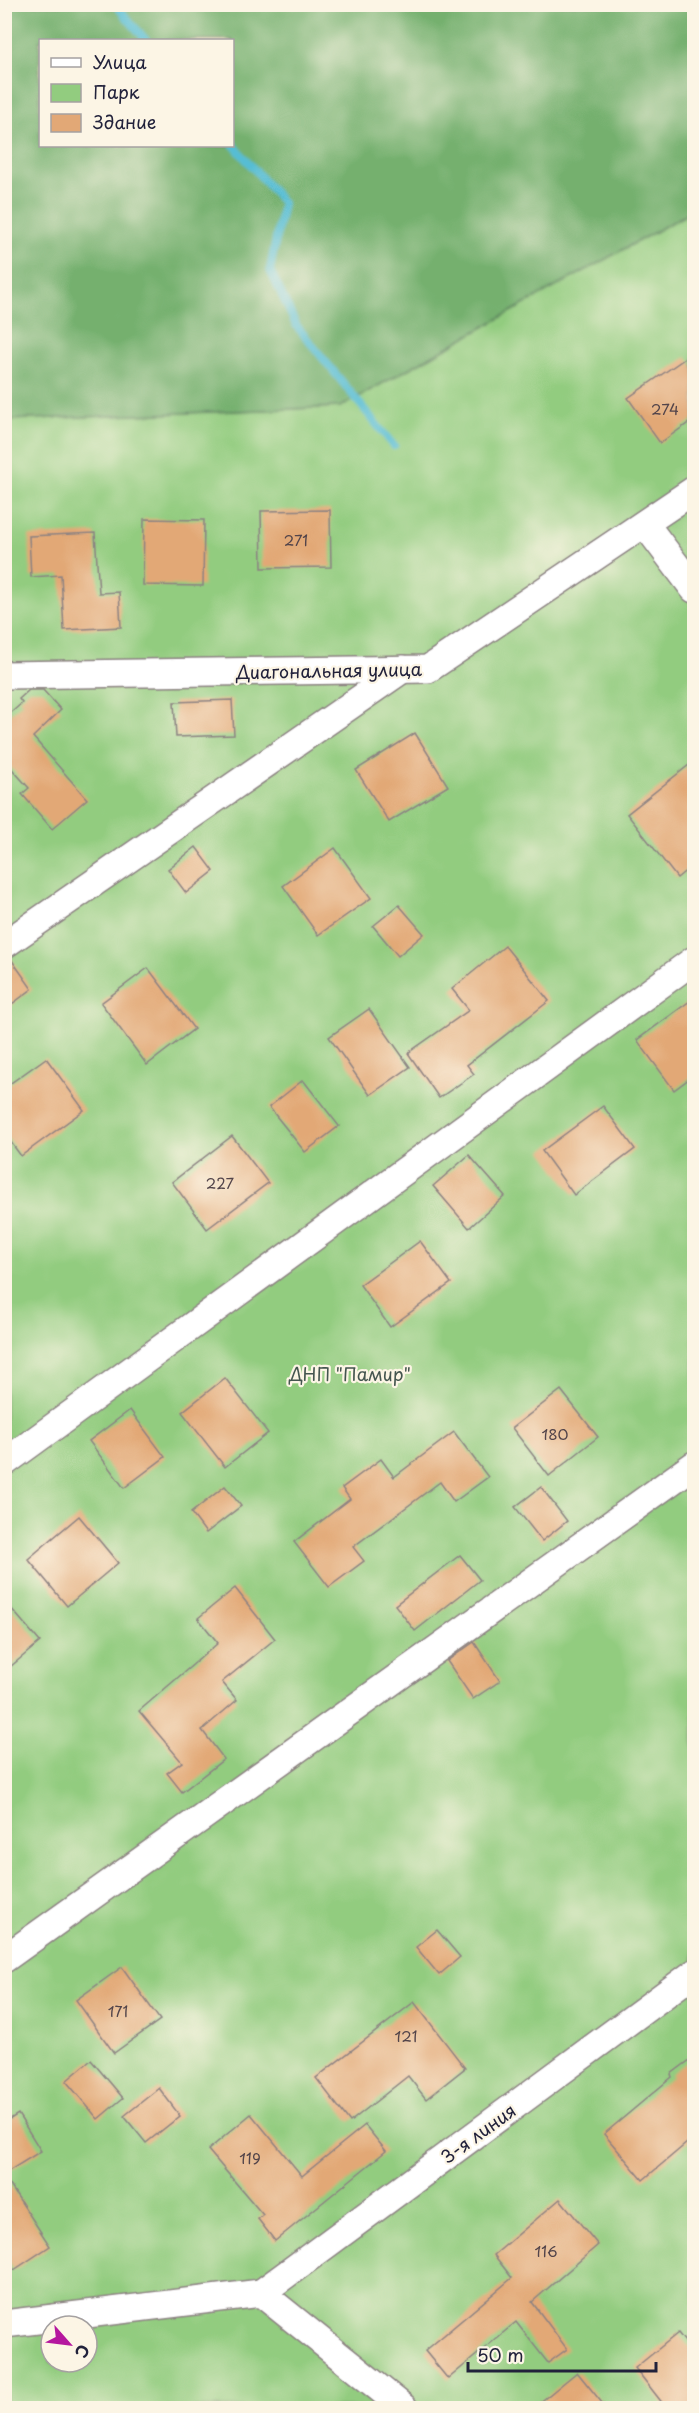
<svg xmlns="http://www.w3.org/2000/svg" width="699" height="2413" font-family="'Playpen Sans',sans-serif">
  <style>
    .green { fill: #92cc7f; stroke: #5a775d; stroke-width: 1.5; fill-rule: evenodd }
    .forest { fill: #75b06e; stroke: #4c6954; stroke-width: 1.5; fill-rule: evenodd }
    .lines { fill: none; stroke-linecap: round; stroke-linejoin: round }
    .stream { stroke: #56bdd4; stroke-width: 8 }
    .building { fill: #e2a876 }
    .street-casing { stroke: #8c8282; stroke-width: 30 }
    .street { stroke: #fff; stroke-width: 27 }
    .labels { text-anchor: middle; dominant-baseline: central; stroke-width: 4.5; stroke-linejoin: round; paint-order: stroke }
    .number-label { font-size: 15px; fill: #52444a }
    .street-label { font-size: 18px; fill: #22223b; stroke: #fcf5e5 }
    .park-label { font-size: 18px; fill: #44554f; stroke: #fcf5e5 }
  </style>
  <rect width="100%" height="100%" fill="#fcf5e5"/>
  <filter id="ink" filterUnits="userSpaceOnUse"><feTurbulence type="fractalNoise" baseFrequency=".0167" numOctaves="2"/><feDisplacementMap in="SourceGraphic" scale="12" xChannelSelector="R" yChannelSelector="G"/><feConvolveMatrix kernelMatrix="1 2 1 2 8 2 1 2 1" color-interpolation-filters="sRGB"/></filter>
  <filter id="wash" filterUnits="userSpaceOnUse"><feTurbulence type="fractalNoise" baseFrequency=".008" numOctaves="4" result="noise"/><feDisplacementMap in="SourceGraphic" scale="24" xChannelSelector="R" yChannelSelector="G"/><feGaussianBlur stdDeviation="1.35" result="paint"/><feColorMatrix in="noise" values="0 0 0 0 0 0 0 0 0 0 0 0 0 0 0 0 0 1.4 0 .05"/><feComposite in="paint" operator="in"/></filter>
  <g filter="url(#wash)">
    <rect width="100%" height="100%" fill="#f7e3c9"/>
    <path class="green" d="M694,210V2408H5L4,420L340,407ZM51,2326H87V2362H51Z"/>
    <path class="forest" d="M4,5H694V210L340,407L5,420ZM40,40H232V146H40Z"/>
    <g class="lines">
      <g class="stream">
        <path d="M115,4L146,40"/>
        <path d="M232,143L283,203L270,270L296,325L394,446"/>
      </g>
    </g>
    <g id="blocks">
      <g class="building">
        <path d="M687,357L694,368V419L660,443L628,398Z"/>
        <path d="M330,510L331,567L262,568L261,511Z"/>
        <path d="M144,519L204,520L203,586L143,585Z"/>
        <path d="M95,533L99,593L119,592L121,627L64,630L61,575L31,577L29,536Z"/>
        <path d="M29,690H43L61,710L33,737L87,799L52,829L22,794L29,788L4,760V719L22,703L19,699Z"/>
        <path d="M232,700L234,735L176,737L174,702Z"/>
        <path d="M415,733L448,786L389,822L356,770Z"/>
        <path d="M694,761V864L677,878L627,814Z"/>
        <path d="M196,847L214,871L186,893L168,869Z"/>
        <path d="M335,848L371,898L318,935L283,886Z"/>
        <path d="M399,905L424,934L398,956L373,926Z"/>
        <path d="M505,946L549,1001L467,1065L474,1074L439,1098L408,1053L469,1010L452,989Z"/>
        <path d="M11,959L32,989L4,1010V961Z"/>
        <path d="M148,968L194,1029L147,1065L101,1003Z"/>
        <path d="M694,998V1075L674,1090L637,1040Z"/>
        <path d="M369,1009L410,1067L370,1095L329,1037Z"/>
        <path d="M46,1058L84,1110L21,1156L4,1133V1088Z"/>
        <path d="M303,1080L339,1126L305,1152L269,1107Z"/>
        <path d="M603,1106L635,1149L574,1195L542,1151Z"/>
        <path d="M232,1136L268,1183L207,1229L172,1182Z"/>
        <path d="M469,1155L505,1196L469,1228L433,1186Z"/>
        <path d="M420,1241L451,1283L390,1327L360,1285Z"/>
        <path d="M225,1378L268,1433L225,1467L182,1412Z"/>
        <path d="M561,1390L598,1437L549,1476L512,1428Z"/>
        <path d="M130,1410L165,1457L124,1488L89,1441Z"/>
        <path d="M454,1432L488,1477L454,1502L440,1482L353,1547L364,1561L329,1587L294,1542L350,1499L342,1488L381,1459L394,1477Z"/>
        <path d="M225,1486L241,1506L206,1533L191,1513Z"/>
        <path d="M541,1487L567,1521L542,1541L515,1507Z"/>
        <path d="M79,1516L118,1563L67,1606L28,1559Z"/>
        <path d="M460,1555L480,1580L415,1631L395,1605Z"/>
        <path d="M235,1588L275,1639L222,1682L237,1700L202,1730L224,1759L182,1792L167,1773L182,1762L139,1711L218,1643L198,1618Z"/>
        <path d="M4,1600L40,1642L4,1672Z"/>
        <path d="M474,1642L500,1681L473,1699L447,1661Z"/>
        <path d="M437,1930L460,1957L439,1975L416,1947Z"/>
        <path d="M122,1967L160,2020L114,2053L76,2000Z"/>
        <path d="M414,2002L465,2068L426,2099L408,2076L350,2122L316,2078Z"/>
        <path d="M694,2057V2137L643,2180L604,2134L672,2077L671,2074Z"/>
        <path d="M91,2060L123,2098L98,2119L66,2081Z"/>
        <path d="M159,2088L180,2116L146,2143L124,2116Z"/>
        <path d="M18,2114L41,2151L4,2174V2123Z"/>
        <path d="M251,2114L302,2176L365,2125L386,2151L275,2241L258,2219L263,2215L208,2150Z"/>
        <path d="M4,2176L50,2246L14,2270L4,2255Z"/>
        <path d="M560,2199L598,2245L532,2302L567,2349L548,2363L516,2322L448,2379L425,2351L512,2278L494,2255Z"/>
        <path d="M678,2333L694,2353V2409H667L635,2368Z"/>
        <path d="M577,2372L607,2409H532Z"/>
      </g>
    </g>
  </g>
  <g filter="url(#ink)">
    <use href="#blocks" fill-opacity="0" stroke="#8c8282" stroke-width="1.5"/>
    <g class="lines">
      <defs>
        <g id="street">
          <path d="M645,524L694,589"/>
          <path d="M4,675L428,669L694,490"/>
          <path d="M4,945L403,669"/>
          <path d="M4,1463L694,960"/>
          <path d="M4,1959L694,1465"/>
          <path d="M261,2293L694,1973"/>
          <path d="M4,2324L261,2293L404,2408"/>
        </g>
      </defs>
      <use href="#street" class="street-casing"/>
      <use href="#street" class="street"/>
    </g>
  </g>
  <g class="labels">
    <g class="number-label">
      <text x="665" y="408">274</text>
      <text x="296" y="539">271</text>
      <text x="220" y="1182">227</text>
      <text x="555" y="1433">180</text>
      <text x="118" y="2010">171</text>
      <text x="406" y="2035">121</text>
      <text x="250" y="2157">119</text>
      <text x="546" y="2250">116</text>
    </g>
    <g class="street-label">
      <text transform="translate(329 670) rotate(-1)">Диагональная улица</text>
      <text transform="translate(478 2133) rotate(-36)">3-я линия</text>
    </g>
    <g class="park-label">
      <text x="350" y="1373">ДНП "Памир"</text>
    </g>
  </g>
  <rect width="699" height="2413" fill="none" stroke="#fcf5e5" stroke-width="24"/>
  <rect x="39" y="39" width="195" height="108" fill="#fcf5e5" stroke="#a5a1a1" stroke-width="1.5"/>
  <rect x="51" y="58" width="30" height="9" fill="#ffffff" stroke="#a5a1a1" stroke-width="1.5"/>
  <text x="93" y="69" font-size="18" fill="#22223b">Улица</text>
  <rect x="51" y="84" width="30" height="18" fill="#92cc7f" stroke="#a5a1a1" stroke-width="1.5"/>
  <text x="93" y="99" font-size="18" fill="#22223b">Парк</text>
  <rect x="51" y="114" width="30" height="18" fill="#e2a876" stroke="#a5a1a1" stroke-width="1.5"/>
  <text x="93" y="129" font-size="18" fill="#22223b">Здание</text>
  <g transform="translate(69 2344) rotate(118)"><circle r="28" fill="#fcf5e5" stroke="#a5a1a1" stroke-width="1.5"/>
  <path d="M0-4.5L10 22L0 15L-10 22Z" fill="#b5179e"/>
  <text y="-9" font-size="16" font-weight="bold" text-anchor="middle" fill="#22223b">С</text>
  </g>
  <path d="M468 2362v9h188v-9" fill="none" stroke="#22223b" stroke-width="3"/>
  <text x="477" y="2362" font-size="18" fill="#22223b" stroke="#fcf5e5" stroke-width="4.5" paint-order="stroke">50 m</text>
</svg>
